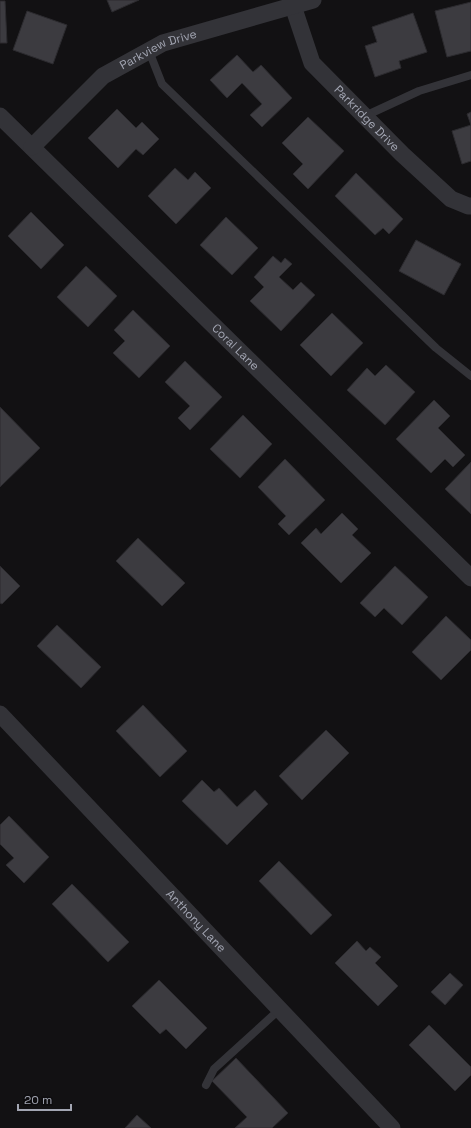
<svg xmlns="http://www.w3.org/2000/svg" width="471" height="1128" font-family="'Space Grotesk',sans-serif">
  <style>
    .building { fill: #3c3b40; stroke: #2c2b2f }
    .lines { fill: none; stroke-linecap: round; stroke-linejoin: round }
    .service { stroke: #333338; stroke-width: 8 }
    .minor { stroke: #333338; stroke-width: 17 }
    .labels { text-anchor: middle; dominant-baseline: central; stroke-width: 3.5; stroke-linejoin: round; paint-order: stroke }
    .street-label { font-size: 12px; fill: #a3a6b3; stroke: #0d0c0e }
  </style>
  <rect width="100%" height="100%" fill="#121113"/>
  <g class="building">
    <path d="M107,0H139L112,12Z"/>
    <path d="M0,1H5L7,43H0Z"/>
    <path d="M471,2V51L447,57L435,11Z"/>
    <path d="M27,11L67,25L53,64L13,50Z"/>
    <path d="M413,13L427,52L399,61L401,68L375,77L365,46L377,42L372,27Z"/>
    <path d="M237,55L253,72L261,65L292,98L262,127L250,115L262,104L242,83L227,98L210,80Z"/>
    <path d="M117,109L136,128L142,122L159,139L143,155L136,149L118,168L88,138Z"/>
    <path d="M471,112V161L462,164L452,131L471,125L467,114Z"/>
    <path d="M308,117L344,151L308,189L293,174L303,164L282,143Z"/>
    <path d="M175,168L188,180L195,172L211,188L176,224L148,196Z"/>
    <path d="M356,173L403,219L389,234L383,228L375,235L335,196Z"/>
    <path d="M31,212L64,245L41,269L8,236Z"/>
    <path d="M226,217L258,248L232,275L200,245Z"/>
    <path d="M416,240L461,264L444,295L399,271Z"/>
    <path d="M273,256L281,263L285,258L292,264L279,277L293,290L301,282L315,295L281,331L250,301L264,287L254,277Z"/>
    <path d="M86,266L117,296L88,327L57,297Z"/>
    <path d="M133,310L170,346L139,378L113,353L125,341L114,330Z"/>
    <path d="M332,313L363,343L331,376L300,345Z"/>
    <path d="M185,361L222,397L190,430L178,418L190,406L165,382Z"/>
    <path d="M386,365L415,392L385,425L347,390L367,368L375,376Z"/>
    <path d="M434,400L450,416L438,428L465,455L453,467L445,459L431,473L396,439Z"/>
    <path d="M0,407L40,448L0,487Z"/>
    <path d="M243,415L272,444L240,478L210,449Z"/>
    <path d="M285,459L325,500L289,535L278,524L286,516L258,487Z"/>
    <path d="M471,462V514L445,489Z"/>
    <path d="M342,513L358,529L352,535L371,553L341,583L301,543L316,528L321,534Z"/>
    <path d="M138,538L185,583L162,606L116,561Z"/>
    <path d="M0,566L20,586L2,604L0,603Z"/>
    <path d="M395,566L428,597L402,625L384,608L375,617L360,603Z"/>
    <path d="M446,616L471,640V650L441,680L412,652Z"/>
    <path d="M57,625L101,667L81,688L37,646Z"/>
    <path d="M143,705L187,751L160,777L116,731Z"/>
    <path d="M326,730L349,753L302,800L279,776Z"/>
    <path d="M202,780L214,792L219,788L237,807L255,790L268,804L227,845L182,801Z"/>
    <path d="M9,816L49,857L24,883L6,865L14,858L0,844V825Z"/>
    <path d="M279,861L332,915L311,935L259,881Z"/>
    <path d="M72,884L129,942L108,962L52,904Z"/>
    <path d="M357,941L366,951L370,947L381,957L375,963L398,986L378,1006L335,963Z"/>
    <path d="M450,973L463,985L445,1005L431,992Z"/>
    <path d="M159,980L207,1028L186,1049L166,1029L160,1034L132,1006Z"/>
    <path d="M429,1025L471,1067V1075L455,1091L409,1045Z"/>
    <path d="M236,1058L288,1113L272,1128H235L247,1117L212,1081Z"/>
    <path d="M137,1115L151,1128H125Z"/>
  </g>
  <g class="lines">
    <g class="service">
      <path d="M149,51L162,84L436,348L471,376"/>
      <path d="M365,116L419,91L471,75"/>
      <path d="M206,1085L214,1069L280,1009"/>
    </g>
    <g class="minor">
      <path id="s1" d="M293,6L312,63L402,154L451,199L468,206H471"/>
      <path id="s2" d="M0,116L471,578"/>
      <path id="s3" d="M32,147L103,76L163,43L313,0"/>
      <path id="s4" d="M0,714L392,1128"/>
    </g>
  </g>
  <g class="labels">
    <g class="street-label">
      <text stroke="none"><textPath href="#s3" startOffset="162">Parkview Drive</textPath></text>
      <text stroke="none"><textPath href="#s1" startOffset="138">Parkridge Drive</textPath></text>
      <text stroke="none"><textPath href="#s2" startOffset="330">Coral Lane</textPath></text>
      <text stroke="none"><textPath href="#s4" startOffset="285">Anthony Lane</textPath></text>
    </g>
  </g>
  <path d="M18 1104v6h53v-6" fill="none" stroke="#a3a6b3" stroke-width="2"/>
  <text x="24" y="1104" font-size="12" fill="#a3a6b3" stroke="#0d0c0e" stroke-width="3" paint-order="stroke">20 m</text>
</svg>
